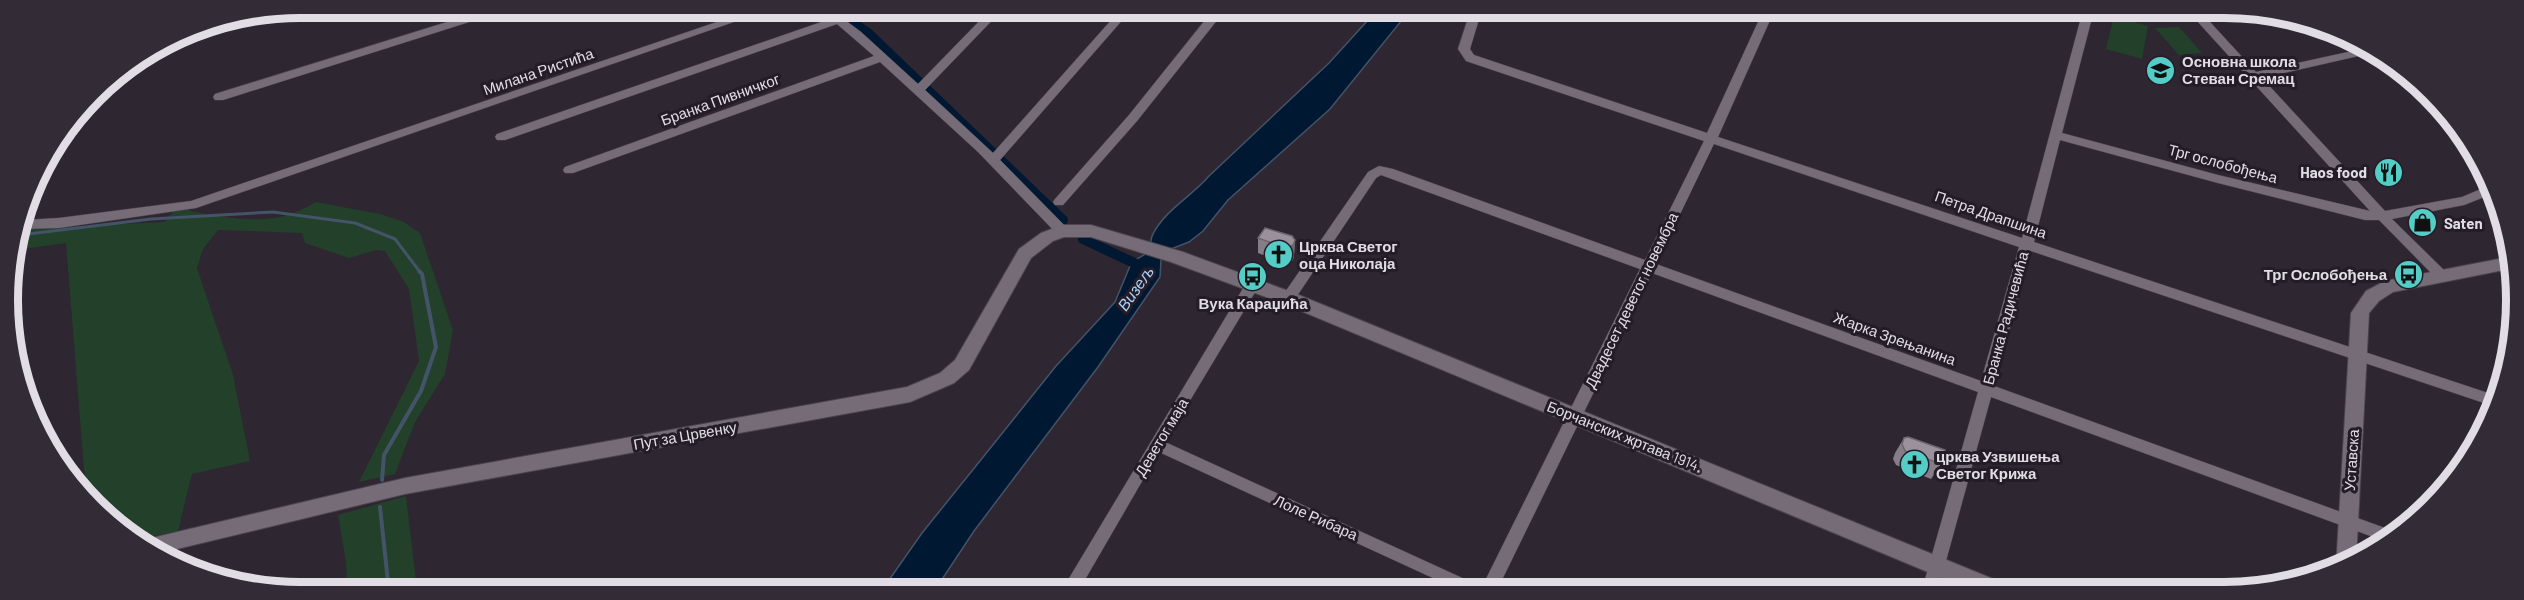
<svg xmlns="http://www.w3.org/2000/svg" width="2524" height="600" font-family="Barlow,sans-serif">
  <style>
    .green { fill: #22402a }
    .water { fill: #001832; stroke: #445367; stroke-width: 1.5 }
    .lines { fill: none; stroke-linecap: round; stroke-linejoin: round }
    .stream-far1 { stroke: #445367; stroke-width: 3 }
    .stream { stroke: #445367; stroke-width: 4 }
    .canal { stroke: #001832; stroke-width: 10 }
    .street-casing { stroke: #4b454d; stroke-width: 1 }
    .secondary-casing { stroke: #4b454d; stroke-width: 2 }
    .street { fill: #756c78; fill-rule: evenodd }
    .secondary { fill: #756c78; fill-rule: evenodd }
    .wall { fill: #857d87 }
    .shaded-wall { fill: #6c666e }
    .building { fill: #9b919d; stroke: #6c666e; stroke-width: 1.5 }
    .labels { text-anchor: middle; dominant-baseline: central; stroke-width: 6; stroke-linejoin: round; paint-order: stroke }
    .poi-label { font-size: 15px; font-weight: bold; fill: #e2dde4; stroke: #241c26; text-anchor: start }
    .street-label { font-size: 15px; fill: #e2dde4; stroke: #241c26 }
    .water-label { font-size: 16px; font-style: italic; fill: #a6d2fb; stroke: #241c26 }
    .rim { fill: none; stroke: #e2dde4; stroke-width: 8 }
  </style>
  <rect width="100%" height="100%" fill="#2e2630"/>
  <g class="green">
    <path d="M2114,16L2148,26L2142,59L2106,49Z"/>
    <path d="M2179,27L2202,53L2179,55L2155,28Z"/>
    <path d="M316,202L380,214L404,222L420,233L453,330L445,374L415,422L395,474L359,482L419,361L409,289L385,251L377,250L349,258L305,243L302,233L218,230L203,249L197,268L233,375L250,461L192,474L178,531L137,539L86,494L66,243L16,250L22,229L165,222L174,211C191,208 191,212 206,214C248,221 278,225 316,202Z"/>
    <path d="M406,496L416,581L414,590H347L346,562L338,515Z"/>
  </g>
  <path class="water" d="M1375,9H1406L1402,20L1330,109L1228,200L1203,231L1189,242L1168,250L1161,260L1160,277L1098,367L974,531L935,590H882L922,533L1000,436L1056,366L1115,302L1130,266L1135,260L1149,252C1151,246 1150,239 1153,234C1165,210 1192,196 1209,176L1329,63L1368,20Z"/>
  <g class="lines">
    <path class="stream-far1" d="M20,235L151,219L273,212L355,223L395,239L420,272"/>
    <g class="stream">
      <path d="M382,480L384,455L421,391L436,347L422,274L419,271"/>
      <path d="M380,507L388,582L384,590"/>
    </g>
    <g class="canal">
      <path d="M832,8L868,33L1063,220"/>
      <path d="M1083,239L1147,269"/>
    </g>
    <defs>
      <g id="street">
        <path d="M492,8H509L507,10L223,100H215L213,97L215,94Z"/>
        <path d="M758,8H774L196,208L59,228L22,229L24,220L59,218L191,201Z"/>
        <path d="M817,8H829L861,32L918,84L992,8H1004L925,90L993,153L1121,9H1132L1000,160L1067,228L1068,231L1067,234H1057L978,152L880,62L573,173H565L563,170L565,167L874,56L837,24L505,140H497L495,137L497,134L830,19Z"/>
        <path d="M1214,9H1226L1137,121L1063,205H1055L1053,202L1055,199L1129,115Z"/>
        <path d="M1471,9H1482L1470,49L1474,55L1707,133L1764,9H1775L1718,137L2022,238L2083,10H2094L2062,133L2218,175L2370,211L2187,10H2199L2256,72L2371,47L2376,52L2262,78L2385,211L2462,197L2488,186L2492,194L2464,205L2392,219L2447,273L2449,276L2447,279H2437L2379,220H2365L2218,183L2060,140L2034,242L2497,396L2493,406L2031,251L1994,386L2396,532L2384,541L1991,397L1938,590H1922L1978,392L1652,273L1497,590H1459L1159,452L1079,590H1062L1248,280L1253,279L1260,284L1165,442L1482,587L1640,269L1381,175L1376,178L1293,302H1283L1281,298L1368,172L1379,166L1393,169L1645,260L1704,141L1466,61L1458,49ZM1714,144L2019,247L1981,381L1656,264Z"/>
      </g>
      <g id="secondary">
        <path d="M1062,225H1091L1183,252L1294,293L2003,583L2006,590H1971L1282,303L1171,262L1091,237H1064L1053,241L1031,258L969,370L954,383L910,402L405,494L156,554L139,541L405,478L907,387L940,373L955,360L1019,249L1041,233Z"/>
        <path d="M2509,257V269L2393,292L2379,301L2369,313L2356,561L2336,568L2351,313L2366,291L2385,281Z"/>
      </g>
    </defs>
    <use href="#street" class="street-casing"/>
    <use href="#secondary" class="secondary-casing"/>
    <use href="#street" class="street"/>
    <use href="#secondary" class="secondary"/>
  </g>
  <g class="wall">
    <path d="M1258,238L1295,240L1294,255L1293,260L1285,264L1275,263L1276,260L1258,253Z"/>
    <path d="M1904,438L1941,464L1931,479L1896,465L1893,459L1895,453Z"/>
  </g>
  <path class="shaded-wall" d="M1295,240L1294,255L1293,260L1285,264L1286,249Z"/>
  <g class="building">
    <path d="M1265,228L1292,236L1295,240L1293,245L1286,249L1276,247L1277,245L1258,238Z"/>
    <path d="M1908,437L1945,450L1941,464L1905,451L1902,444L1904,438Z"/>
  </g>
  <defs>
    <symbol id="school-disc" viewBox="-11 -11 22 22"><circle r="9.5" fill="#54cdc7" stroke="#241c26"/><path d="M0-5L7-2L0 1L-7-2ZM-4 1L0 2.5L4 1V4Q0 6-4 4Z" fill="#111"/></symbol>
    <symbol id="restaurant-disc" viewBox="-11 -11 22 22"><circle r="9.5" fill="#54cdc7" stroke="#241c26"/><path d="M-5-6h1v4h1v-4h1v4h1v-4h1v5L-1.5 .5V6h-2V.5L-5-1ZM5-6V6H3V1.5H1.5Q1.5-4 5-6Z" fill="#111"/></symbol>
    <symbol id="shop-disc" viewBox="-11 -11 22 22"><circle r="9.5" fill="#54cdc7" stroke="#241c26"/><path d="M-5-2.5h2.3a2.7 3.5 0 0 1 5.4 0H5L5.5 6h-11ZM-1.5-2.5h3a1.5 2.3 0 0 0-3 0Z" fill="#111"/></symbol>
    <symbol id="church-disc" viewBox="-11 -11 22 22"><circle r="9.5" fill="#54cdc7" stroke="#241c26"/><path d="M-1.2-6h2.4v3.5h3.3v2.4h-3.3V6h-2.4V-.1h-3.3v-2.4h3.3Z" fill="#111"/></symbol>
    <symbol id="bus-disc" viewBox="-11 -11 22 22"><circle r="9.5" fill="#54cdc7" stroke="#241c26"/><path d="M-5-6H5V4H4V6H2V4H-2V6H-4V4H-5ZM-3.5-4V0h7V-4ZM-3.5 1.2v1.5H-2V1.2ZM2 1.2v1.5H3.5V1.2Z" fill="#111"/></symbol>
  </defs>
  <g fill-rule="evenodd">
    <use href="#school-disc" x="2144" y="54" width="33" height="33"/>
    <use href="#restaurant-disc" x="2372" y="156" width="33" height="33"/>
    <use href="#shop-disc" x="2406" y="206" width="33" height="33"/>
    <use href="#church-disc" x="1262" y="238" width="33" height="33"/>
    <use href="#bus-disc" x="2392" y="258" width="33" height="33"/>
    <use href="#bus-disc" x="1236" y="260" width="33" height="33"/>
    <use href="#church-disc" x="1898" y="448" width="33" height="33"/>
  </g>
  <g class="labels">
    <g class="poi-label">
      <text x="2182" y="61">Основна школа<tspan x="2182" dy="17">Стеван Сремац</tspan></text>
      <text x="2367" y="172" text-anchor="end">Haos food</text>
      <text x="2444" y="223">Saten</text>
      <text x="1299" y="246">Црква Светог<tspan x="1299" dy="17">оца Николаја</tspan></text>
      <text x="2387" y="274" text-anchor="end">Трг Ослобођења</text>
      <text x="1253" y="303" text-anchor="middle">Вука Караџића</text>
      <text x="1936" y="456">црква Узвишења<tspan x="1936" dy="17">Светог Крижа</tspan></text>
    </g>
    <g class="street-label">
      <text transform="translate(538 71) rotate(-19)">Милана Ристића</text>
      <text transform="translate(720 99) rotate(-20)">Бранка Пивничког</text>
      <text transform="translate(2223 163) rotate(15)">Трг ослобођења</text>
      <text transform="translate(1991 214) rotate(19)">Петра Драпшина</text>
      <text transform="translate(1631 300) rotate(-64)">Двадесет деветог новембра</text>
      <text transform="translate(2005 318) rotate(-75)">Бранка Радичевића</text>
      <text transform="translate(1895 338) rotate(20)">Жарка Зрењанина</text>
      <text transform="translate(685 435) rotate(-10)">Пут за Црвенку</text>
      <text transform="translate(1625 436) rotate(22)">Борчанских жртава 1914.</text>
      <text transform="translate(1161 437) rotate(-59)">Деветог маја</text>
      <text transform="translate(2351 460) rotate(-86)">Уставска</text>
      <text transform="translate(1316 517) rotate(24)">Лоле Рибара</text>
    </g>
    <g class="water-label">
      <text transform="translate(1135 288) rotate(-55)">Визељ</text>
    </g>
  </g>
  <path d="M0 0H2524V600H0ZM300 18H2224A282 282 0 0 1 2506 300V300A282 282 0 0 1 2224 582H300A282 282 0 0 1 18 300V300A282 282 0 0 1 300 18Z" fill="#332b35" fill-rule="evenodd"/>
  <path class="rim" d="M300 18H2224A282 282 0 0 1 2506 300V300A282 282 0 0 1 2224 582H300A282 282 0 0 1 18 300V300A282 282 0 0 1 300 18Z"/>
</svg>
